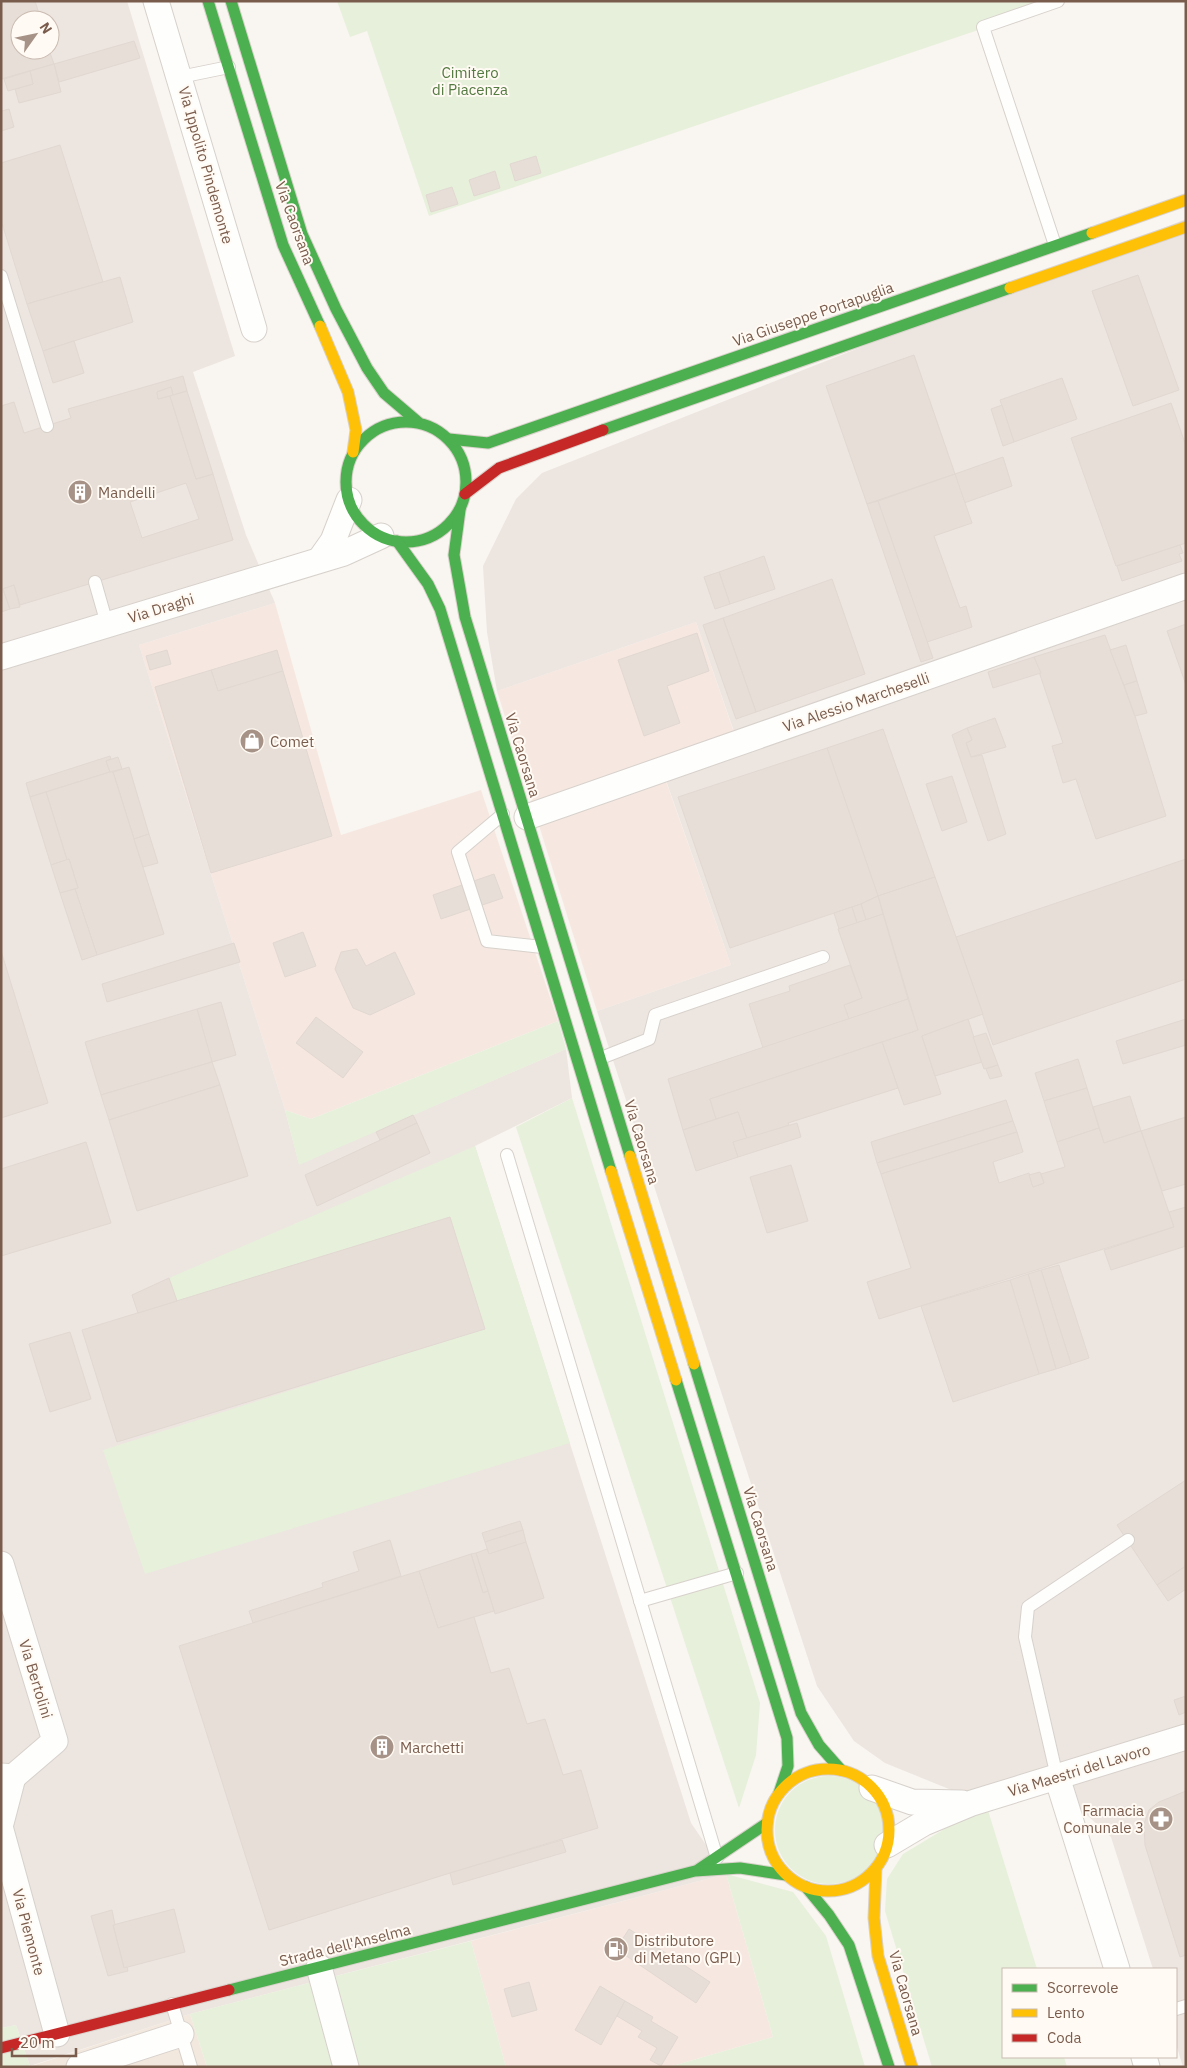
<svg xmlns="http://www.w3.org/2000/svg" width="1187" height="2068" font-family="'IBM Plex Sans',sans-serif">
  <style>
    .residential { fill: #f2e8de }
    .commercial { fill: #f6e8e1 }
    .industrial { fill: #ede5e0; fill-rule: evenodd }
    .green { fill: #e7f0db }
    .building { fill: #e6ded7; stroke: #e2d8d2; fill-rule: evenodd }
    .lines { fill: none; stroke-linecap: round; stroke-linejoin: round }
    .lane-casing { stroke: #d7d1cb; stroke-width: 14 }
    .street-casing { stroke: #d7d1cb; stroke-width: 27 }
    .fast-casing { stroke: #d9d2cb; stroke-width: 13 }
    .slow-casing { stroke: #d9d2cb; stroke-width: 13 }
    .jam-casing { stroke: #d9d2cb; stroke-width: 13 }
    .lane { stroke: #fefefd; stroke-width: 12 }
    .street { stroke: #fefefd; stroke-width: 25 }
    .fast { stroke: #4caf50; stroke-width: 11 }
    .slow { stroke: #ffc107; stroke-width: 11 }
    .jam { stroke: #c62828; stroke-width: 11 }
    .labels { text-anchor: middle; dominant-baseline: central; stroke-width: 4; stroke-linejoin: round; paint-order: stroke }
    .park-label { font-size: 15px; fill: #537a41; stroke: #fffaf3 }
    .street-label { font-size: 15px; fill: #7a5c4d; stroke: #fffaf3 }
    .poi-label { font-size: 15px; fill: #7a5c4d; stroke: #fffaf3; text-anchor: start }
  </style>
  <rect width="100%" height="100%" fill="#f9f5f0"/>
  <path class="residential" d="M190,2014L207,2067H29Z"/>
  <g class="commercial">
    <path d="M275,603L341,835L481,790L558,1021L311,1119L285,1110L139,645Z"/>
    <path d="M696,622L738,744L662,770L731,965L597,1011L497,691Z"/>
    <path d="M726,1874L773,2037L669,2067H506L471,1941Z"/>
  </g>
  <g class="industrial">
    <path d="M1,1H127L235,356L193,372L246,535L275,603L139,645L285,1110L299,1164L566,1049L572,1098L475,1146L691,1823L726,1874L190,2014L30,2066L16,2025L1,2028ZM20,20H50V50H20Z"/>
    <path d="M1186,219V2067H1183L1176,2044V1969H1153L1111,1837L1055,1786L986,1804L885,1763L854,1741L817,1686L597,1011L731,965L662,769L738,743L696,622L497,691L487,632L483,566L516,499L542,473Z"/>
  </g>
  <g class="green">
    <path d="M337,1H1064L429,216L367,31L350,37Z"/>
    <path d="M558,1021L566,1049L299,1165L285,1110L311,1119Z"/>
    <path d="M572,1098L760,1703L756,1755L739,1808L516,1127Z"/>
    <path d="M475,1146L570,1443L145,1574L103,1450L484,1329L450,1217L177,1301L169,1278Z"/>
    <circle cx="829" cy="1830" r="54"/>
    <path d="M986,1804L1037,1969H1003V2057H1064L1067,2067H932L885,1911L887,1879L903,1854Z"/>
    <path d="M726,1874L793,1892L826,1936L865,2067H669L773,2037Z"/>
    <path d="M471,1941L506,2067H207L190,2014Z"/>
    <path d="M16,2025L30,2066L1,2067V2028Z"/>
  </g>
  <g class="building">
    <path d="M1,1H35L41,20H20V50H49L54,64L1,79Z"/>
    <path d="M134,41L140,58L59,82L54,64Z"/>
    <path d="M54,64L61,92L19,103L15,89L33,84L30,71Z"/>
    <path d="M30,71L33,84L8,91L4,79Z"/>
    <path d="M1,108L2,111L9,109L14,127L1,131Z"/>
    <path d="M60,145L103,282L27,304L1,220V163Z"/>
    <path d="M536,156L541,173L515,181L510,164Z"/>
    <path d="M495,171L500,188L474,196L469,180Z"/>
    <path d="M452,187L458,204L431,212L426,195Z"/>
    <path d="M1138,275L1179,390L1133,406L1092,291Z"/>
    <path d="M120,277L133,322L43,351L27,304Z"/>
    <path d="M74,341L84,373L53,383L43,351Z"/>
    <path d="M914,355L955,474L867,504L826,386Z"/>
    <path d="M183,376L187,391L173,395L171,387L157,392L158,399L170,396L196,479L213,474L233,540L20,605L14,585L3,589L10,609L1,612V406L14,402L24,433L71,418L68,409ZM186,483L199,519L142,538L130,502Z"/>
    <path d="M1062,378L1077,419L1014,442L1000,400Z"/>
    <path d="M171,387L173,395L158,399L157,392Z"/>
    <path d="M187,391L213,474L196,479L170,396Z"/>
    <path d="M1171,403L1186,446V543L1116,566L1071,438Z"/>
    <path d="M1002,405L1014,442L1003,446L991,409Z"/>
    <path d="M1003,457L1012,486L964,503L955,474Z"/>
    <path d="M955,474L972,523L934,536L960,608L966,606L972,627L927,642L878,501Z"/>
    <path d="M878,501L933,658L921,662L867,504Z"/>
    <path d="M1180,545L1183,553L1179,554L1182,561L1122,581L1117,566Z"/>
    <path d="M764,556L775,589L730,604L719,572Z"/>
    <path d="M719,572L730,604L715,609L704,577Z"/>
    <path d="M832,579L865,674L756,712L723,618Z"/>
    <path d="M14,585L20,607L10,609L3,589Z"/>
    <path d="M723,618L756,712L736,719L703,625Z"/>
    <path d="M1186,624V685L1167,631Z"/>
    <path d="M697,633L709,671L667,686L680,723L644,736L618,660Z"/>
    <path d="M1105,635L1135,716L1166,816L1096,839L1076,779L1063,783L1052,746L1063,743L1034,657Z"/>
    <path d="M1126,645L1137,681L1124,685L1110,650Z"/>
    <path d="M167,650L171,664L150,670L146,656Z"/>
    <path d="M277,650L283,671L218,691L211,670Z"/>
    <path d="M1034,657L1041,673L993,688L988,672Z"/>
    <path d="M211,670L218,691L283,671L332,836L211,873L155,687Z"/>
    <path d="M1137,681L1147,713L1135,716L1124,685Z"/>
    <path d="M995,718L1006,747L971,757L966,743L972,740L967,728Z"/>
    <path d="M967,728L972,740L966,743L971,757L982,755L1006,834L988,841L952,735Z"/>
    <path d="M883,729L935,877L878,896L827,748Z"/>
    <path d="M827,748L878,896L861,904L730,948L678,797Z"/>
    <path d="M110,756L111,759L106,761L110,772L30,797L26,783Z"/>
    <path d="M118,757L122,769L110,772L106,761Z"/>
    <path d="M129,767L149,834L134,839L113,772Z"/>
    <path d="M110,772H113L164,934L97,955L75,889L78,888L69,859L67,860L46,792Z"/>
    <path d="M952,776L967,822L942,831L926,784Z"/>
    <path d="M46,792L67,860L51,865L30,797Z"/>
    <path d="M149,834L158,863L143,867L134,839Z"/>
    <path d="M69,859L78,888L60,893L51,865Z"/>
    <path d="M1186,859V979L993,1045L956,937Z"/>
    <path d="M494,874L503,898L441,919L433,895Z"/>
    <path d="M935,877L983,1014L922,1036L941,1094L904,1105L882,1042L918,1030L878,896Z"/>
    <path d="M75,889L97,955L82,960L60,893Z"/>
    <path d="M878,896L883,914L866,920L861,904Z"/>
    <path d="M861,904L866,920L857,923L852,907Z"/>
    <path d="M852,907L857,923L839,929L834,913Z"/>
    <path d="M883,914L908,999L849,1019L844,1005L862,998L838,929Z"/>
    <path d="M303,932L316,966L285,977L273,943Z"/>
    <path d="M234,943L240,962L107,1002L102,984Z"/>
    <path d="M357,949L366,966L395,952L415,994L370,1015L353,1008L335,969L341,952Z"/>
    <path d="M1,951L48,1103L1,1118Z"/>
    <path d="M850,965L862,998L844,1005L849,1019L763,1048L749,1004L790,991L789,986Z"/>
    <path d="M908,999L918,1030L710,1099L716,1119L683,1130L668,1079Z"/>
    <path d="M221,1002L236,1055L212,1062L197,1009Z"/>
    <path d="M197,1009L212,1062L101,1095L85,1042Z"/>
    <path d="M316,1017L363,1052L343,1078L296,1043Z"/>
    <path d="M968,1019L982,1062L935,1076L922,1036Z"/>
    <path d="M1186,1019V1045L1123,1064L1116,1041Z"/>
    <path d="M986,1033L998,1065L984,1069L973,1037Z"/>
    <path d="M882,1042L898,1088L788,1123L789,1125L747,1139L738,1112L716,1119L710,1099Z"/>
    <path d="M1078,1059L1087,1088L1044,1101L1035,1073Z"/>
    <path d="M212,1062L220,1085L109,1120L101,1095Z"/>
    <path d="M998,1065L1002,1076L990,1079L986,1069Z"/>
    <path d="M220,1085L248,1176L137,1211L109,1120Z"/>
    <path d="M1087,1088L1099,1128L1057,1142L1044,1101Z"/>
    <path d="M1130,1096L1141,1131L1104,1143L1093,1107Z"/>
    <path d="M1006,1100L1013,1121L877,1163L871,1142Z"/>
    <path d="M738,1112L747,1139L733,1142L738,1157L696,1171L683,1130Z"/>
    <path d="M413,1115L417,1123L380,1140L376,1132Z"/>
    <path d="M1186,1117V1184L1162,1191L1141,1131Z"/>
    <path d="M1013,1121L1017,1132L881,1174L877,1163Z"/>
    <path d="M417,1123L430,1153L317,1206L305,1175Z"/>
    <path d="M797,1123L801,1137L738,1157L733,1142Z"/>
    <path d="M1099,1128L1104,1143L1141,1131L1174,1227L879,1319L867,1282L911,1268L881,1174L1017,1132L1023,1152L993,1162L999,1183L1029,1173L1033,1187L1044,1183L1041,1174L1065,1167L1057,1142Z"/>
    <path d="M86,1142L111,1223L1,1256V1169Z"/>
    <path d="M791,1165L808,1221L767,1233L750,1177Z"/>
    <path d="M1040,1172L1044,1183L1033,1187L1029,1175Z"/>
    <path d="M1186,1207V1246L1111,1270L1104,1250L1174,1227L1169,1212Z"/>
    <path d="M450,1217L485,1329L117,1442L82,1330Z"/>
    <path d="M1059,1265L1089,1358L1071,1364L1041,1270Z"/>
    <path d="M1041,1270L1071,1364L1056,1369L1028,1274Z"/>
    <path d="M1028,1274L1056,1369L1039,1374L1010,1280Z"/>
    <path d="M169,1278L177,1301L138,1313L132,1295Z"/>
    <path d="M1010,1280L1039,1374L953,1402L921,1306Z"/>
    <path d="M70,1332L91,1399L50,1412L29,1344Z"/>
    <path d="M1186,1480V1566L1157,1585L1117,1525Z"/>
    <path d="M520,1521L523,1530L485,1542L482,1533Z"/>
    <path d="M523,1530L526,1542L489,1554L485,1542Z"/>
    <path d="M390,1540L401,1576L253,1623L249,1611L323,1587L322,1583L359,1571L353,1552Z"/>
    <path d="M526,1542L544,1598L495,1614L476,1553L487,1549L489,1554Z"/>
    <path d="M476,1553L488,1591L483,1593L471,1554Z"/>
    <path d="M471,1554L483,1593L488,1591L494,1611L438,1628L419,1571Z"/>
    <path d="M1186,1566V1589L1168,1601L1157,1585Z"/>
    <path d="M419,1571L438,1628L474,1617L491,1673L509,1668L527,1724L545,1719L563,1775L581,1770L598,1828L450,1873L269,1930L179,1646Z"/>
    <path d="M1186,1696V1712L1179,1715L1174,1700Z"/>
    <path d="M1186,1791V1955L1180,1957L1145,1845L1144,1824L1149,1810L1159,1802Z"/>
    <path d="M562,1840L566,1852L453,1885L450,1873Z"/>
    <path d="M174,1909L185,1952L124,1968L113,1925Z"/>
    <path d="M112,1910L115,1925H113L124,1968L127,1967L128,1971L108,1976L91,1916Z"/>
    <path d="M629,1929L710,1982L696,2003L616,1949Z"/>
    <path d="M529,1982L537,2010L512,2017L504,1989Z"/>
    <path d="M600,1986L625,2001L601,2045L575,2030Z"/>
    <path d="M625,2001L653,2017L651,2021L678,2037L661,2066L650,2060L657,2048L638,2037L642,2031L617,2016Z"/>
  </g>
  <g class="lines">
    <defs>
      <g id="lane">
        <path d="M180,77L229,67"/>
        <path d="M1055,245L983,27L1058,1"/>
        <path d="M1,276L47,426"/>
        <path d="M95,582L107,624"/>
        <path d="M503,814L458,852L487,941L542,947"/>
        <path d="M601,1058L649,1039L655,1015L823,957"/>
        <path d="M507,1155L717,1858"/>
        <path d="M640,1601L737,1573"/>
        <path d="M1057,1777L1025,1637L1028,1607L1128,1540"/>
        <path d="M172,2004L191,2067"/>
        <path d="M1176,2009L1186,2006"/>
      </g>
      <g id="street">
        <path d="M156,1L254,329"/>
        <path d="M321,558L333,541L349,500"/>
        <path d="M1,657L344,553L381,536"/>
        <path d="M527,817L1186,586"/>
        <path d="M1,1564L55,1741L13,1777"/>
        <path d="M1,1776L13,1777L1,1823"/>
        <path d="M1057,1777L1117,1969"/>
        <path d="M872,1788L912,1802L962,1803"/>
        <path d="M1,1830L57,2034"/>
        <path d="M887,1845L924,1823L972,1803L1186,1737"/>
        <path d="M319,1967L346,2067"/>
        <path d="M1144,2057L1147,2067"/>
        <path d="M79,2067L181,2034"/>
      </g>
      <g id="fast">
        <path d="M208,1L283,245L320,326"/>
        <path d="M231,1L302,234L336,309L367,368L384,393L418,422"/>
        <circle cx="406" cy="482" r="60"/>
        <path d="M603,430L1010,288"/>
        <path d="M449,439L488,443L1092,233"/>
        <path d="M460,510L454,555L465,617L630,1156"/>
        <path d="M397,541L428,584L440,609L611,1171"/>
        <path d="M694,1364L801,1713L819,1745L841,1770"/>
        <path d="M676,1380L787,1738L788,1766L779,1793"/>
        <path d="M699,1869L767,1823"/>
        <path d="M806,1887L829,1915L849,1945L889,2067"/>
        <path d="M229,1990L695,1871L740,1868L786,1875"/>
      </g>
      <g id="slow">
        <path d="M1092,233L1186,200"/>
        <path d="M1010,288L1186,227"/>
        <path d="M320,326L348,392L356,430L353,452"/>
        <path d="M630,1156L694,1364"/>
        <path d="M611,1171L676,1380"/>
        <circle cx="828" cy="1830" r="61"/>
        <path d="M876,1868L874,1918L878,1956L912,2067"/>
      </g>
      <g id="jam">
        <path d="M465,494L499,468L603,430"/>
        <path d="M1,2048L229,1990"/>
      </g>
    </defs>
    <use href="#lane" class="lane-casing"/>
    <use href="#street" class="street-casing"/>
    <use href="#fast" class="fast-casing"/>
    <use href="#slow" class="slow-casing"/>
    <use href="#jam" class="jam-casing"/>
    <use href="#lane" class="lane"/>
    <use href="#street" class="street"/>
    <use href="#fast" class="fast"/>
    <use href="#slow" class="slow"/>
    <use href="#jam" class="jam"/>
  </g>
  <defs>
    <symbol id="building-disc" viewBox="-11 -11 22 22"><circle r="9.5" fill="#a69286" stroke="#fffaf3"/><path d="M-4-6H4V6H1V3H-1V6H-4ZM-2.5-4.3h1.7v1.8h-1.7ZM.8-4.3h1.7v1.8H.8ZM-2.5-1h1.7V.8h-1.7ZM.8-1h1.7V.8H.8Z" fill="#fff"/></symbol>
    <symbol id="shop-disc" viewBox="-11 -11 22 22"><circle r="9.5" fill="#a69286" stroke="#fffaf3"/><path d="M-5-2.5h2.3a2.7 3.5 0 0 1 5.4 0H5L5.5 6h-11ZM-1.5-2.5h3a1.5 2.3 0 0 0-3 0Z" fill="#fff"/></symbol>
    <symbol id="pharmacy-disc" viewBox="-11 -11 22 22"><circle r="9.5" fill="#a69286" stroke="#fffaf3"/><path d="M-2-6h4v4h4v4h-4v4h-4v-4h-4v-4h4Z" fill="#fff"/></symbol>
    <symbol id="fuel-disc" viewBox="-11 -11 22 22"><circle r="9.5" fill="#a69286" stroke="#fffaf3"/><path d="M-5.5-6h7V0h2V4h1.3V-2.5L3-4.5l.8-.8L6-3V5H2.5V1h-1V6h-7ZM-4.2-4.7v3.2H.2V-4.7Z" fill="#fff"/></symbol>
  </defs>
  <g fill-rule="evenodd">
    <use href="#building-disc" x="66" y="478" width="28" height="28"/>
    <use href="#shop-disc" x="238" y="727" width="28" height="28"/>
    <use href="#building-disc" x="368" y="1733" width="28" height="28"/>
    <use href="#pharmacy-disc" x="1147" y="1805" width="28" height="28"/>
    <use href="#fuel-disc" x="602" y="1935" width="28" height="28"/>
  </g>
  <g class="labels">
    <g class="park-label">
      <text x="470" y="72">Cimitero<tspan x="470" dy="17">di Piacenza</tspan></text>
    </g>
    <g class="street-label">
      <text transform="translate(206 165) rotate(74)">Via Ippolito Pindemonte</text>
      <text transform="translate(295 223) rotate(70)">Via Caorsana</text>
      <text transform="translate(813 314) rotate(-19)">Via Giuseppe Portapuglia</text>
      <text transform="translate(161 608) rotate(-17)">Via Draghi</text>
      <text transform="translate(856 702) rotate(-19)">Via Alessio Marcheselli</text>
      <text transform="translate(523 755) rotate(73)">Via Caorsana</text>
      <text transform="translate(642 1142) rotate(73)">Via Caorsana</text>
      <text transform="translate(761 1529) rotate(73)">Via Caorsana</text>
      <text transform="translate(36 1679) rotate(73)">Via Bertolini</text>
      <text transform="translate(1079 1770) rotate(-17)">Via Maestri del Lavoro</text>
      <text transform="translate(29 1932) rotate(75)">Via Piemonte</text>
      <text transform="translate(345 1945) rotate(-14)">Strada dell'Anselma</text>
      <text transform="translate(906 1993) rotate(74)">Via Caorsana</text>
    </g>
    <g class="poi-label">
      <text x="98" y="492">Mandelli</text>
      <text x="270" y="741">Comet</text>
      <text x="400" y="1747">Marchetti</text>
      <text x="1144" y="1810" text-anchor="end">Farmacia<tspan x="1144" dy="17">Comunale 3</tspan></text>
      <text x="634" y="1940">Distributore<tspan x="634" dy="17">di Metano (GPL)</tspan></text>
    </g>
  </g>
  <rect width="1187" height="2068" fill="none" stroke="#7a5c4d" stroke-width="5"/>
  <rect x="1002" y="1968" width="175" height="90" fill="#fffaf3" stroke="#cabbb1"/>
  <rect x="1012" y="1984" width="25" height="8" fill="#4caf50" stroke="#cabbb1"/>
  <text x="1047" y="1993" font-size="15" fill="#7a5c4d">Scorrevole</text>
  <rect x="1012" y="2009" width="25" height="8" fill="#ffc107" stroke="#cabbb1"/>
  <text x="1047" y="2018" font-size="15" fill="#7a5c4d">Lento</text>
  <rect x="1012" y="2034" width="25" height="8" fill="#c62828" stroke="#cabbb1"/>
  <text x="1047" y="2043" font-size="15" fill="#7a5c4d">Coda</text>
  <g transform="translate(35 35) rotate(57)"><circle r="24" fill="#fffaf3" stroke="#cabbb1"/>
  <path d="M0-4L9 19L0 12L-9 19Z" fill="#a69286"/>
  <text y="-8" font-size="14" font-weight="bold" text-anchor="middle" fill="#7a5c4d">N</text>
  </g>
  <path d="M12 2048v8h64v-8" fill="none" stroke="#7a5c4d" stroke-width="2.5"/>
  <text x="20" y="2048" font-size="15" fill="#7a5c4d" stroke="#fffaf3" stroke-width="4" paint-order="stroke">20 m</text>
</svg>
